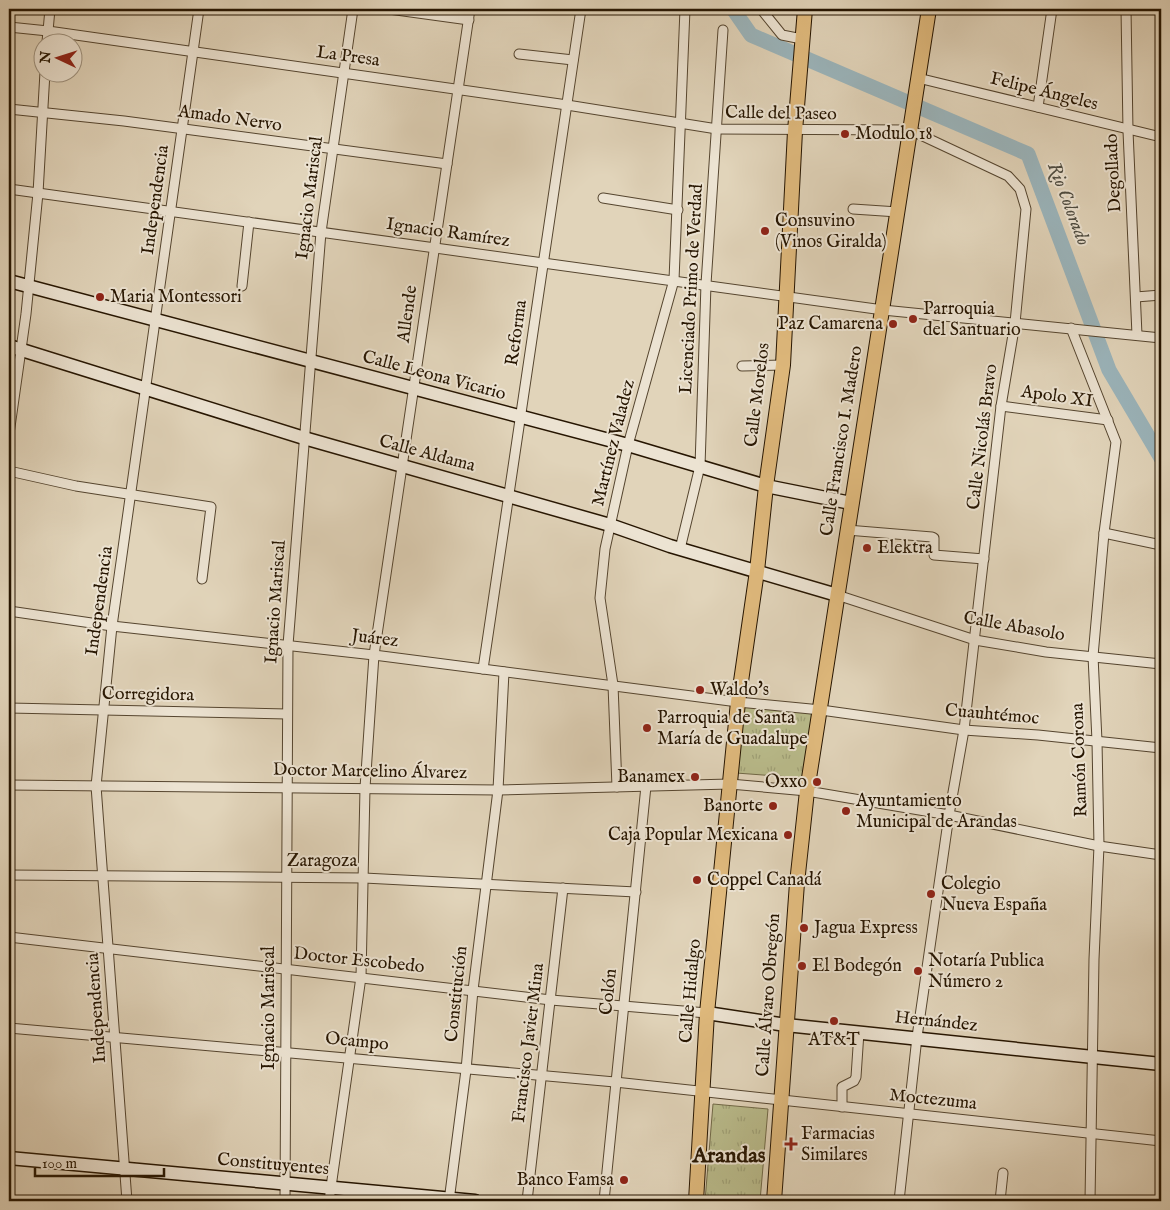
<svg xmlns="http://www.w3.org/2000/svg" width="1170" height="1210" font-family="'IM FELL English',serif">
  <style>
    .park { fill: url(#park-tufts); stroke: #706846 }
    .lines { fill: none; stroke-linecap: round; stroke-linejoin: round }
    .river { stroke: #9bb5bc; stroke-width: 15 }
    .street-casing { stroke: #55452f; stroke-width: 11 }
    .secondary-casing { stroke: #261501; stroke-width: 15 }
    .primary-casing { stroke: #261501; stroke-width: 16 }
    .street { stroke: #ece3d2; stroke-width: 9 }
    .secondary { stroke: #ece3d2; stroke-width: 12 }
    .primary { stroke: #e0ba7d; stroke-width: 14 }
    .poi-dot { fill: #8f2418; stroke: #ece3d2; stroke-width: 2 }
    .labels { text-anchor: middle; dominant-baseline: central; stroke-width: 4; stroke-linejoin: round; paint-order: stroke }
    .street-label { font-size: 18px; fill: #261501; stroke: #ece3d2 }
    .poi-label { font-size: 18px; fill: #261501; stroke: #ece3d2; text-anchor: start }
    .water-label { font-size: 19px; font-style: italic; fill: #4f4d42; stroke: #ece3d2 }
    .district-label { font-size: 22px; font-weight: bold; fill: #261501; stroke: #ece3d2 }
  </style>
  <defs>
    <pattern id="park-tufts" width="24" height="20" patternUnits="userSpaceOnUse" patternTransform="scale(1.25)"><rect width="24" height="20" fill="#b9bb8b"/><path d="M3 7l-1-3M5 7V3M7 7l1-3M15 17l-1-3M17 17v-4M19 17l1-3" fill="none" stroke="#9fa076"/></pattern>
  </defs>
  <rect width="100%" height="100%" fill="#e1d4ba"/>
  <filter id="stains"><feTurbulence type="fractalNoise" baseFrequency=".004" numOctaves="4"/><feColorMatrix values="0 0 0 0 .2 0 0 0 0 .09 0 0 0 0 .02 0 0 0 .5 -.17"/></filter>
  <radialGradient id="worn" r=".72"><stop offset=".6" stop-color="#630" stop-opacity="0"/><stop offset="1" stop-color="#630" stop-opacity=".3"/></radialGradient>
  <g class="park">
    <path d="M742,702L813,708L803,778L736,773Z"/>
    <path d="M713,1104L768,1109L760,1201H705Z"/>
  </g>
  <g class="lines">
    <path class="river" d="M733,9L751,35L1028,154L1109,370L1161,458"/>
    <defs>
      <g id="street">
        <path d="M389,9L469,20"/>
        <path d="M761,9L782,35L802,39"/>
        <path d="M1126,9L1128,131L1137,335"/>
        <path d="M9,27L48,31L567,105L717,129L910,130L1008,176L1020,189L1026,209L1015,323L1001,406L964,730L949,815L917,1037L899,1201"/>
        <path d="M47,42L50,9"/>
        <path d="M519,54L573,60"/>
        <path d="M918,78L1161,137"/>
        <path d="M1038,107L1052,9"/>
        <path d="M9,109L124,121L447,164"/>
        <path d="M9,189L883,310L1161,338"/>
        <path d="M603,198L678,210"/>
        <path d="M853,209L898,212"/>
        <path d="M242,286L249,222"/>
        <path d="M1136,297L1161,295"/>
        <path d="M1071,328L1116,442L1104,533L1093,656L1097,741L1099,846L1094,959L1090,1201"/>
        <path d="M742,366L783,365"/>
        <path d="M1001,406L1108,420"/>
        <path d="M9,434L26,314L38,193L45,72"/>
        <path d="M9,471L76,486L211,507L202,579"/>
        <path d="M847,530L932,537L934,538V555L984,559"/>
        <path d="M1104,533L1161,545"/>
        <path d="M680,549L700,466L706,284L723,30"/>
        <path d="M837,595L975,640L1046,652L1161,664"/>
        <path d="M9,611L112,626L374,655L738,702L821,710L964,730L1038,735L1161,748"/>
        <path d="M483,669L581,9"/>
        <path d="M9,708L287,714"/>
        <path d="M9,785L498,790L730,784L807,791L949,815L1099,846L1161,855"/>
        <path d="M617,787L613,685L600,598L605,549L628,445L674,280L685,9"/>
        <path d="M9,875L364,878L636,892"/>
        <path d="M9,937L551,1000L707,1013"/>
        <path d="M9,1028L615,1082L1161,1141"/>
        <path d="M842,1107V1087L854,1081L856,1077L859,1032"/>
        <path d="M127,1201L96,786L112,626L199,9"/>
        <path d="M285,1201L288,645L321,232L353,9"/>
        <path d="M329,1201L361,977L365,788L374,655L470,9"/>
        <path d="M449,1201L466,1070L473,990L498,790L504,672"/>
        <path d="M527,1201L563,888"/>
        <path d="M604,1201L646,786"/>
        <path d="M1000,1201L1003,1173"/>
      </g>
      <g id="secondary">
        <path d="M9,281L628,445L766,486L851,503"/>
        <path d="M9,346L304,438L610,525L670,546L837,595"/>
        <path d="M707,1013L786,1025L1161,1064"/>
        <path d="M9,1158L475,1201"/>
      </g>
      <g id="primary">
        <path d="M696,1201L707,1013L738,702L757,571L766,486L783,365L795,131L805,9"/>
        <path d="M774,1201L797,883L807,791L929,9"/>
      </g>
    </defs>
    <use href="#street" class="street-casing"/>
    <use href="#secondary" class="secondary-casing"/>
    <use href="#primary" class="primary-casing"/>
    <use href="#street" class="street"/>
    <use href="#secondary" class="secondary"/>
    <use href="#primary" class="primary"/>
  </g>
  <g class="poi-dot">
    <circle cx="845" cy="134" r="5"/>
    <circle cx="765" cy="231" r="5"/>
    <circle cx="100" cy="297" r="5"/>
    <circle cx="913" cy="319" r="5"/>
    <circle cx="893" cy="324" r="5"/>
    <circle cx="867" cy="548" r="5"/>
    <circle cx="700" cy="690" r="5"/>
    <circle cx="647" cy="728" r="5"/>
    <circle cx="695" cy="777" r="5"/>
    <circle cx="817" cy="782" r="5"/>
    <circle cx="773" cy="806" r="5"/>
    <circle cx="846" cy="811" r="5"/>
    <circle cx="788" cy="835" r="5"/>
    <circle cx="697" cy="880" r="5"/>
    <circle cx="931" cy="894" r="5"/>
    <circle cx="804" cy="928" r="5"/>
    <circle cx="802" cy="966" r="5"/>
    <circle cx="918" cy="971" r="5"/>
    <circle cx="834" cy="1021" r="5"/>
    <path d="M788.5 1136.5h5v5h5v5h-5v5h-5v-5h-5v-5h5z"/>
    <circle cx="624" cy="1180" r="5"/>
  </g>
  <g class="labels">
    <g class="street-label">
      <text transform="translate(348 57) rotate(8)">La Presa</text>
      <text transform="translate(1044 92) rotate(14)">Felipe Ángeles</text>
      <text transform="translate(781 114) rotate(1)">Calle del Paseo</text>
      <text transform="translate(230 119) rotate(8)">Amado Nervo</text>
      <text transform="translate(1114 173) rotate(-93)">Degollado</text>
      <text transform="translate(310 198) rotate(-83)">Ignacio Mariscal</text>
      <text transform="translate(156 200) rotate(-82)">Independencia</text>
      <text transform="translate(448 233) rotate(8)">Ignacio Ramírez</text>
      <text transform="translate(692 289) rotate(-87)">Licenciado Primo de Verdad</text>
      <text transform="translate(408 314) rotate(-82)">Allende</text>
      <text transform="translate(517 333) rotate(-82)">Reforma</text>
      <text transform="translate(434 376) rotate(15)">Calle Leona Vicario</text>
      <text transform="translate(758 395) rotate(-83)">Calle Morelos</text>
      <text transform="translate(1057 397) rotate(8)">Apolo XI</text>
      <text transform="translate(983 437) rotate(-83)">Calle Nicolás Bravo</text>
      <text transform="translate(842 441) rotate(-81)">Calle Francisco I. Madero</text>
      <text transform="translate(614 443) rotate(-76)">Martínez Valadez</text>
      <text transform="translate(427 454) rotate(15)">Calle Aldama</text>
      <text transform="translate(100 601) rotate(-82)">Independencia</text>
      <text transform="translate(276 602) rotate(-86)">Ignacio Mariscal</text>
      <text transform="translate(1014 627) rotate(10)">Calle Abasolo</text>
      <text transform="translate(375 639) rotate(7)">Juárez</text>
      <text transform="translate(148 695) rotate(1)">Corregidora</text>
      <text transform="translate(992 715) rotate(5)">Cuauhtémoc</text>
      <text transform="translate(1080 760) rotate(-92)">Ramón Corona</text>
      <text transform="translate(370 772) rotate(1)">Doctor Marcelino Álvarez</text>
      <text x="322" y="861">Zaragoza</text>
      <text transform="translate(359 961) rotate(6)">Doctor Escobedo</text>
      <text transform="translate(691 991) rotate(-85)">Calle Hidalgo</text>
      <text transform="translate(609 992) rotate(-84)">Colón</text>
      <text transform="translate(457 994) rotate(-84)">Constitución</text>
      <text transform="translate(769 995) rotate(-86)">Calle Álvaro Obregón</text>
      <text transform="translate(97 1008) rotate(-94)">Independencia</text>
      <text transform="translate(269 1008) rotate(-90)">Ignacio Mariscal</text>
      <text transform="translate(936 1022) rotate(6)">Hernández</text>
      <text transform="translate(357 1042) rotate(6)">Ocampo</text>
      <text transform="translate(529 1043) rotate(-83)">Francisco Javier Mina</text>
      <text transform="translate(933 1100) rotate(6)">Moctezuma</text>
      <text transform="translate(273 1165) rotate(5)">Constituyentes</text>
    </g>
    <g class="poi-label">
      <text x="855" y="134">Modulo 18</text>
      <text x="775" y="221">Consuvino<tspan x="775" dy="21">(Vinos Giralda)</tspan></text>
      <text x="110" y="297">Maria Montessori</text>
      <text x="923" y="309">Parroquia<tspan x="923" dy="21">del Santuario</tspan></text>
      <text x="883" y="324" text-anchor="end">Paz Camarena</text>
      <text x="877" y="548">Elektra</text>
      <text x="710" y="690">Waldo's</text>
      <text x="657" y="718">Parroquia de Santa<tspan x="657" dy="21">María de Guadalupe</tspan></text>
      <text x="685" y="777" text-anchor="end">Banamex</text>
      <text x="807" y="782" text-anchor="end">Oxxo</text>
      <text x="856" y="801">Ayuntamiento<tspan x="856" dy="21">Municipal de Arandas</tspan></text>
      <text x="763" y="806" text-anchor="end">Banorte</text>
      <text x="778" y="835" text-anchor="end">Caja Popular Mexicana</text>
      <text x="707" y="880">Coppel Canadá</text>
      <text x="941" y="884">Colegio<tspan x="941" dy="21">Nueva España</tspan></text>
      <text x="814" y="928">Jagua Express</text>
      <text x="928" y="961">Notaría Publica<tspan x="928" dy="21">Número 2</tspan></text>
      <text x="812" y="966">El Bodegón</text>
      <text x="834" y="1040" text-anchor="middle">AT&amp;T</text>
      <text x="801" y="1134">Farmacias<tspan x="801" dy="21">Similares</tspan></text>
      <text x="614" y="1180" text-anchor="end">Banco Famsa</text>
    </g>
    <g class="water-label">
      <text transform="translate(1068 204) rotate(69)">Rio Colorado</text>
    </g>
    <g class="district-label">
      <text x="729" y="1156">Arandas</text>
    </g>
  </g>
  <rect width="1170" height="1210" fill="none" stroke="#e1d4ba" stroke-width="30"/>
  <rect x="10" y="10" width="1150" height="1190" fill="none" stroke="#261501" stroke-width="2.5"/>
  <rect x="15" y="15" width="1140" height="1180" fill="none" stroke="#261501"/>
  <g transform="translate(58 58) rotate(274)"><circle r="24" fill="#ece3d2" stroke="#9d917e"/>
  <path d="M0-4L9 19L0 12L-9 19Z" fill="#8f2418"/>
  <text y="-8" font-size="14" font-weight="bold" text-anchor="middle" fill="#261501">N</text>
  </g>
  <path d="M35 1168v8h129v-8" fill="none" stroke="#261501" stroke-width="2.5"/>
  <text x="42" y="1168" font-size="15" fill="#261501" stroke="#ece3d2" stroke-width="4" paint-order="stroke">100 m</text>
  <rect width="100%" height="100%" filter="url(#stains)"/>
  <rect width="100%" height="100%" fill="url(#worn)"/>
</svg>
